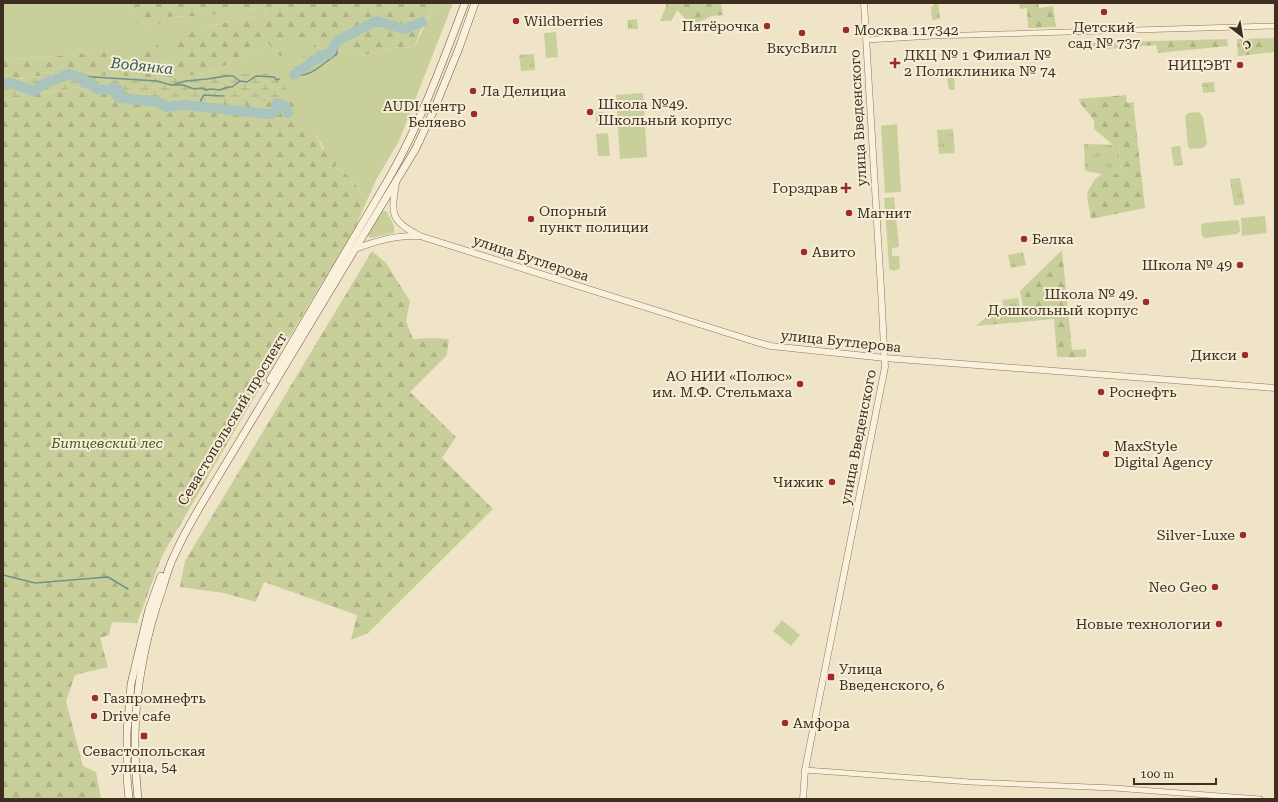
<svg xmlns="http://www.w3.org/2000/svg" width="1278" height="802" font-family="'Roboto Serif',serif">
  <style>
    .grass { fill: #c9cf9b }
    .forest { fill: url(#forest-firs) }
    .wetland { fill: url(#wetland-marsh) }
    .park { fill: url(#park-tufts) }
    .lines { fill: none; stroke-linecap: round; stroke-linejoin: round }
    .stream { stroke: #6f938a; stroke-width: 1.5 }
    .river { stroke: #a9c4bc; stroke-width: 10 }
    .minor-casing { stroke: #8d765c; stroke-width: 6 }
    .tertiary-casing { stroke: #8d765c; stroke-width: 7 }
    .secondary-casing { stroke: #6f573f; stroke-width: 8 }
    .minor { stroke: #faf1dc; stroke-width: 5 }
    .tertiary { stroke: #faf1dc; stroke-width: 6 }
    .secondary { stroke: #faf1dc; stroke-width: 7 }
    .poi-dot { fill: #9e2a2b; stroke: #f7eed8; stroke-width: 1.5 }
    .labels { text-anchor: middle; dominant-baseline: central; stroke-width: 4; stroke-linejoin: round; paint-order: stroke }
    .poi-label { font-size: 14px; fill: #3d2e20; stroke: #f7eed8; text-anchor: start }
    .street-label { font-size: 14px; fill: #3d2e20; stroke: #f7eed8 }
    .park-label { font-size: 14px; font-style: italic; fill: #4d5a26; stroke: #f7eed8 }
    .water-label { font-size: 15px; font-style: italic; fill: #2f5d5a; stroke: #f7eed8 }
  </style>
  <defs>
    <pattern id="forest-firs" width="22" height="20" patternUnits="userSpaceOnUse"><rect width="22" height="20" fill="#c9cf9b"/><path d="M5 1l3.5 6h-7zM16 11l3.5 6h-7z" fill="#aeb285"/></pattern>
    <pattern id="wetland-marsh" width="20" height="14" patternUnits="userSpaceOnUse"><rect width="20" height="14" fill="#c9cf9b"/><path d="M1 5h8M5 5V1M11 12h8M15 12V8" fill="none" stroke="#aeb285"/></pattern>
    <pattern id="park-tufts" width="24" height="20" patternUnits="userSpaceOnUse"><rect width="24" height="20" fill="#c9cf9b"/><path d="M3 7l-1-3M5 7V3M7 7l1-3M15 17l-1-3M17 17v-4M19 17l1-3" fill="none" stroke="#aeb285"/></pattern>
  </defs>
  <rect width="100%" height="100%" fill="#f0e4c8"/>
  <g class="grass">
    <path d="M3,3H128L133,13L143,25L154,23L163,24L165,17L201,16L265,7L268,15L198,28L174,63L167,66L138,58L131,60L119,61L108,56L106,52L3,60Z"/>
    <path d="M440,3H453L399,141L376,180L355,228L366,199L350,177L335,167L312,128L303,120L294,119L287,116L288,112L293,109L285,98L179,103L177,78L213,71L262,48V37L321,40L290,69L296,73L330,49L366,55L385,49L400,47L414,48L432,10Z"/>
    <path d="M556,32L558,57L546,58L544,33Z"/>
    <path d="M643,93L647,157L620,159L616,95Z"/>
    <path d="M1199,112L1203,117L1207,144L1203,148L1190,149L1188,147L1185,116L1188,113Z"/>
    <path d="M897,124L901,192L885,193L881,126Z"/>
    <path d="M608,133L610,156H598L596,134Z"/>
    <path d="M894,197L899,247L892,248V256H899L900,268C897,271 893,272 889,269V265L884,198Z"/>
    <path d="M382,210L387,212C390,218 396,226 394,233L370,238L367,234Z"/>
    <path d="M1265,216L1267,233L1242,236L1241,218Z"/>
    <path d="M1236,220L1239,221L1240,232L1237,234L1205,238L1202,236L1201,225L1203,223Z"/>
    <path d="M782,620L800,635L791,646L773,631Z"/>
  </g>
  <g class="forest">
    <path d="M128,3H440L432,10L420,32L414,48L400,47L385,49L366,55L330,49L296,74L290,69L320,40L292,39L281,57L262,37V48L213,71L177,78L110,76L66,71L27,78L3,80V60L106,52C113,63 126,62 138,58L137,49L148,43L158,44L159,53L165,57L168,66L174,63L172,45L198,28L268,15L265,7L201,16L165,17L163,24L154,23L143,25L133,21V13Z"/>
    <path d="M666,3H721L723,15L712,16L699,22H688L677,10L671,21H660L666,7Z"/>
    <path d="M935,3H938L940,19L932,20L931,8Z"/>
    <path d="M1019,3H1038L1039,8L1053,6L1056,27L1028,28L1027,8L1020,9Z"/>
    <path d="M1275,38V52L1238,56L1237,39Z"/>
    <path d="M1227,39L1228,46L1158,53L1156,45L1082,51V43Z"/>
    <path d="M12,42L23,45L28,51L20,53L12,51L10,47Z"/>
    <path d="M84,86L135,92L155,97L165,105L179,103L285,98L300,103V110L293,109L288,112L287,116C292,118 297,118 303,120C313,124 318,140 323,149L332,150L339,158L335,167L350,177L366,199L355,228L284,346L162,556L137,623L112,622L109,635L100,638L108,667L75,675L66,701L83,766L96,772L101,799H3V98L18,95L51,92Z"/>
    <path d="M1126,95L1127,103L1134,102V109L1145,208L1091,219L1087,197L1088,191L1095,179L1102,174H1121L1119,145H1113L1094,129V120L1080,103L1079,99Z"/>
    <path d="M1062,250L1072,350L1086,349V357H1057L1054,319L976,326L999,305L1001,315L1024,312L1020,291Z"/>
    <path d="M372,251L386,263L410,301L406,321L413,339L432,338L449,339L447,355L410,392L456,437L442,458L493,509L368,633L351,640L357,615L264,582L256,602L224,593L180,587L185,561Z"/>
  </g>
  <path class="wetland" d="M66,71L110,76L177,78V81L223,74L270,73L279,75L285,84L287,93L274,101H190L165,105L155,97L135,92L84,86L51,92L18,95L3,98V80L27,78Z"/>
  <g class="park">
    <path d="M637,19L638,29H628L627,20Z"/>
    <path d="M534,54L535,70L521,71L519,55Z"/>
    <path d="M954,77L955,90H949L947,78Z"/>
    <path d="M1214,82L1215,92L1203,93L1202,83Z"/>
    <path d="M604,112L605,122H596V113Z"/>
    <path d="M953,129L955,153L939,154L937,130Z"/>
    <path d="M1084,144L1119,145L1121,174H1102L1085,171Z"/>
    <path d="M1180,146L1183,165L1174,166L1171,147Z"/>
    <path d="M1240,178L1245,204L1234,206L1230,179Z"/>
    <path d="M1023,252L1026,265L1011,268L1008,255Z"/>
    <path d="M1018,298L1020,308L1004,311L1002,300Z"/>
  </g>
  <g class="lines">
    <g class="stream">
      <path d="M294,75C310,79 324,62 337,54V41"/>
      <path d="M77,76L157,81L171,85H183L194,89L202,88L206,90L211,89L220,90L228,87H232L240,81L247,82L256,76L274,77L277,80L279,79"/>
      <path d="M175,84L186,81L207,79L226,76H233L240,81"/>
      <path d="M201,107V100L204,95L224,96"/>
      <path d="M3,575L35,583L108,577L128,589"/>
    </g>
    <g class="river">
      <path d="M294,75L300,70L307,67L313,60L319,59L321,55L329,54L337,41L376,21L405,29L422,22"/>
      <path d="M3,84L10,83L34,91L43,84L69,74L84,79V83L89,82C99,93 99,88 111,90L114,87L120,91L116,95L120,98L158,102L166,107L184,105L269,114L274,113L277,110L276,104L277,103C283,105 287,106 288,113"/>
    </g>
    <defs>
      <g id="minor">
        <path d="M866,40L933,36L1275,26"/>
        <path d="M805,770L970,782L1114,788L1260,799"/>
      </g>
      <g id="tertiary">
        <path d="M396,183C391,215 390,220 420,236L756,342L771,346L885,358L1275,388"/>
        <path d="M355,249C375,241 396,235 418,236"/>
        <path d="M803,799L805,770L885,367L881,289L864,3"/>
      </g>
      <g id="secondary">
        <path d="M270,380L392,173C422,119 443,61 465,3"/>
        <path d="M129,799L127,777V732L131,684L149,609L161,576"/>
        <path d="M138,799C136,779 135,759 135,739C135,689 146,634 163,587C166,577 169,566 174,556C182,538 191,522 201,505L355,249L415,150L433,112L459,48L475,3"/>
      </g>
    </defs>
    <use href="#minor" class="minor-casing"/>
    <use href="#tertiary" class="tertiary-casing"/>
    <use href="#secondary" class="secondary-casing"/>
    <use href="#minor" class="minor"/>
    <use href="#tertiary" class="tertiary"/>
    <use href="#secondary" class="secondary"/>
  </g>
  <g class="poi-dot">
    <circle cx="1104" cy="12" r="4"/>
    <circle cx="516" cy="21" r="4"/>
    <circle cx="767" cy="26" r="4"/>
    <circle cx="846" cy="30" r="4"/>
    <circle cx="802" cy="33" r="4"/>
    <path d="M893 57h4v4h4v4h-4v4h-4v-4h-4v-4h4z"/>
    <circle cx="1240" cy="65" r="4"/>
    <circle cx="473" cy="91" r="4"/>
    <circle cx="590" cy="112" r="4"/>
    <circle cx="474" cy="114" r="4"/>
    <path d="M844 182h4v4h4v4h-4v4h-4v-4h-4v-4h4z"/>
    <circle cx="849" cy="213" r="4"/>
    <circle cx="531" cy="219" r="4"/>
    <circle cx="1024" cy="239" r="4"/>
    <circle cx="804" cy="252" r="4"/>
    <circle cx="1240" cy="265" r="4"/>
    <circle cx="1146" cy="302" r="4"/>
    <circle cx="1245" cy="355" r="4"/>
    <circle cx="800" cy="384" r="4"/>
    <circle cx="1101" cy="392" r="4"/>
    <circle cx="1106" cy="454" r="4"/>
    <circle cx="832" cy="482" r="4"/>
    <circle cx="1243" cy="535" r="4"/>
    <circle cx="1215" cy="587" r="4"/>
    <circle cx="1219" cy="624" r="4"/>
    <rect x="827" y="673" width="8" height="8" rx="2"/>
    <circle cx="95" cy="698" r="4"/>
    <circle cx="94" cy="716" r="4"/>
    <circle cx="785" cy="723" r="4"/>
    <rect x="140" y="732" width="8" height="8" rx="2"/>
  </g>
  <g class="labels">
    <g class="poi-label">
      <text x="524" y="21">Wildberries</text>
      <text x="759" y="26" text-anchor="end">Пятёрочка</text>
      <text x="1104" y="27" text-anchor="middle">Детский<tspan x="1104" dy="16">сад № 737</tspan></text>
      <text x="854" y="30">Москва 117342</text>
      <text x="802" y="48" text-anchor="middle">ВкусВилл</text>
      <text x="904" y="55">ДКЦ № 1 Филиал №<tspan x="904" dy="16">2 Поликлиника № 74</tspan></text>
      <text x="1232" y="65" text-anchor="end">НИЦЭВТ</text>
      <text x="481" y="91">Ла Делициа</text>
      <text x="598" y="104">Школа №49.<tspan x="598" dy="16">Школьный корпус</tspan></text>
      <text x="466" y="106" text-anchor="end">AUDI центр<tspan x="466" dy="16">Беляево</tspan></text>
      <text x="838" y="188" text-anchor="end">Горздрав</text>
      <text x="539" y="211">Опорный<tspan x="539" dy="16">пункт полиции</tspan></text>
      <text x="857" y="213">Магнит</text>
      <text x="1032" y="239">Белка</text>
      <text x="812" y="252">Авито</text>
      <text x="1232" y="265" text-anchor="end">Школа № 49</text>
      <text x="1138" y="294" text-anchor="end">Школа № 49.<tspan x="1138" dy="16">Дошкольный корпус</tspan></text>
      <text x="1237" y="355" text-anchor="end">Дикси</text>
      <text x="792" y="376" text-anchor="end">АО НИИ «Полюс»<tspan x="792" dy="16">им. М.Ф. Стельмаха</tspan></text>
      <text x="1109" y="392">Роснефть</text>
      <text x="1114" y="446">MaxStyle<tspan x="1114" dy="16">Digital Agency</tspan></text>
      <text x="824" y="482" text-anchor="end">Чижик</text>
      <text x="1235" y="535" text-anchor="end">Silver-Luxe</text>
      <text x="1207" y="587" text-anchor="end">Neo Geo</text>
      <text x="1211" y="624" text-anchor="end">Новые технологии</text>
      <text x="839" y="669">Улица<tspan x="839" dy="16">Введенского, 6</tspan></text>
      <text x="103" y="698">Газпромнефть</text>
      <text x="102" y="716">Drive cafe</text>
      <text x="793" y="723">Амфора</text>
      <text x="144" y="751" text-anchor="middle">Севастопольская<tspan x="144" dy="16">улица, 54</tspan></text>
    </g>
    <g class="street-label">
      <text transform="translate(858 118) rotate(-93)">улица Введенского</text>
      <text transform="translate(531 258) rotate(18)">улица Бутлерова</text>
      <text transform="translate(841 341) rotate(6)">улица Бутлерова</text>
      <text transform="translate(232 419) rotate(-59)">Севастопольский проспект</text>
      <text transform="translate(858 437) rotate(-79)">улица Введенского</text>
    </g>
    <g class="park-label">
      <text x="107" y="443">Битцевский лес</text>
    </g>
    <g class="water-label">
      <text transform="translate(142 66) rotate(6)">Водянка</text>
    </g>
  </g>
  <rect width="1278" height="802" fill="none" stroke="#3d2e20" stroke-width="8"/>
  <g transform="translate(1242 36) rotate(149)" stroke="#f7eed8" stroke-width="3" paint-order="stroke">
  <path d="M0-3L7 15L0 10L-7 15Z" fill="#3d2e20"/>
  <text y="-6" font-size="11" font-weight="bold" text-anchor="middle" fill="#3d2e20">С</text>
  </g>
  <path d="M1134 778v6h82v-6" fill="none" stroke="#3d2e20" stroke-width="2"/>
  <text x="1140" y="778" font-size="12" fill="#3d2e20" stroke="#f7eed8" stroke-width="3" paint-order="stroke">100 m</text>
</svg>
